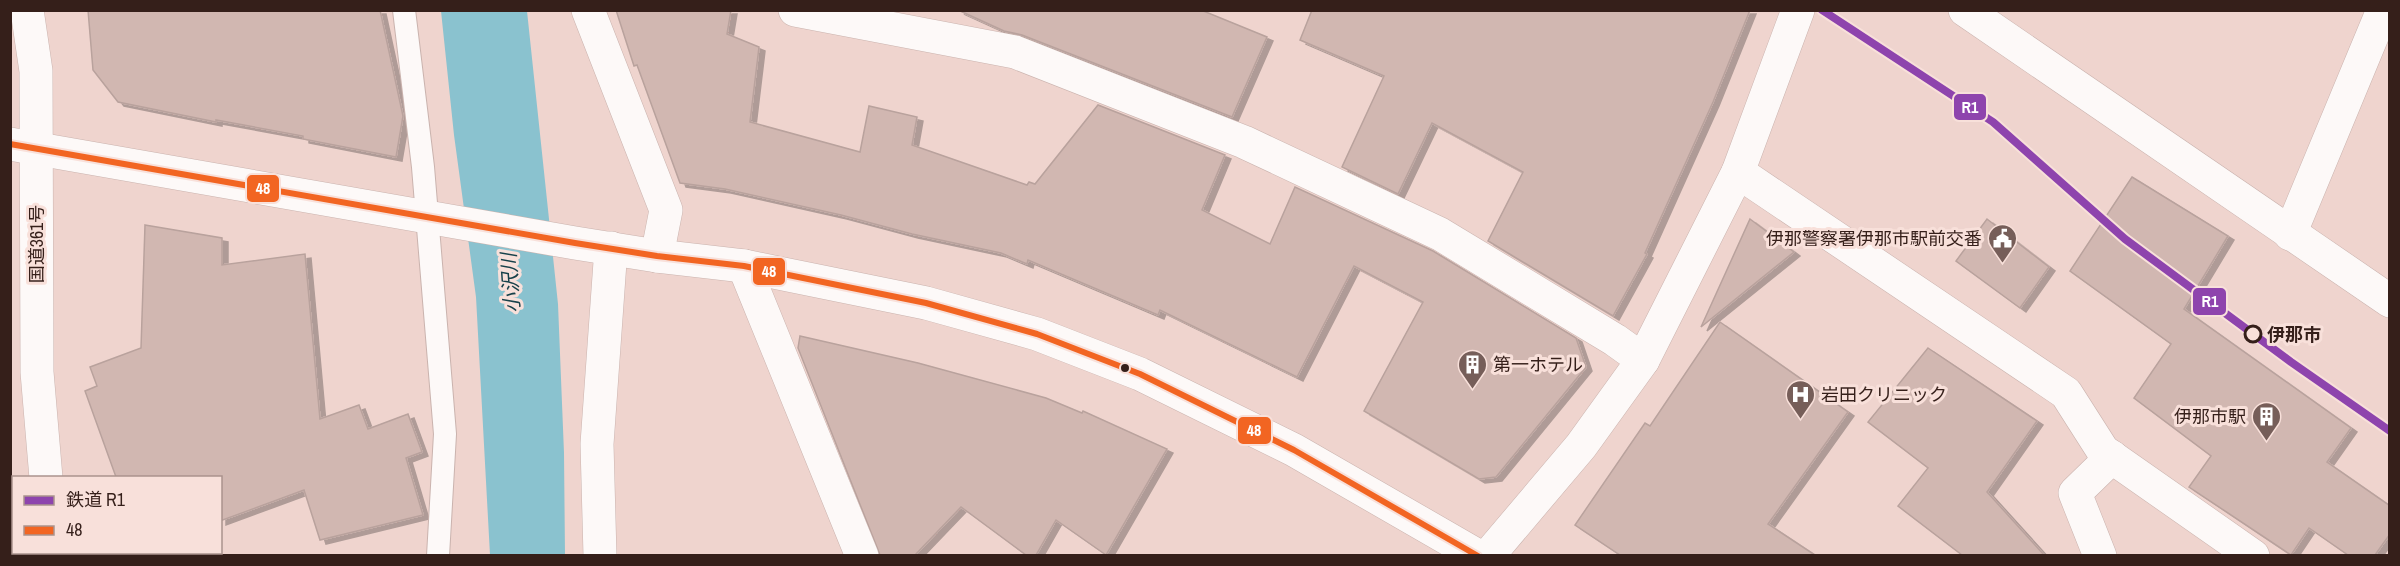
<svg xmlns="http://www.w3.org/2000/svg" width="2400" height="566" font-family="'Archivo Narrow','Noto Sans JP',sans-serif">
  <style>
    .water { fill: #8ac2cf }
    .building { fill: #d1b7b1; stroke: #b9a29d; stroke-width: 1.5; filter: url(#shadow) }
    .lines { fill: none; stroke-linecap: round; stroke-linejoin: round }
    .service-casing { stroke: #cab3ae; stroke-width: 24 }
    .minor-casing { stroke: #cab3ae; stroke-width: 34 }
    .tertiary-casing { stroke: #cab3ae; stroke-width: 34 }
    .secondary-casing { stroke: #cab3ae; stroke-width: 34 }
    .trunk-casing { stroke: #cab3ae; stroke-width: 34 }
    .service { stroke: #fdf9f8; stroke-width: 22 }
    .minor { stroke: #fdf9f8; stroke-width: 33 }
    .tertiary { stroke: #fdf9f8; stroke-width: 33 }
    .secondary { stroke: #fdf9f8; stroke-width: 33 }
    .trunk { stroke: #fdf9f8; stroke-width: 33 }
    .bus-1-casing { stroke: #f8e0da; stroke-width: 10 }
    .bus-1 { stroke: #f26522; stroke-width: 6 }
    .rail-1-casing { stroke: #f8e0da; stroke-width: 12 }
    .rail-1 { stroke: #8e44ad; stroke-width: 8 }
    .stop-dot { fill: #f8e0da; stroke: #351f1a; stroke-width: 3 }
    .bus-dot { fill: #351f1a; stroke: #f8e0da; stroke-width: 2 }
    .labels { text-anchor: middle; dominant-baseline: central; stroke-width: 6; stroke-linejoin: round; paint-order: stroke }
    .poi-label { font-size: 18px; fill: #351f1a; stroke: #f8e0da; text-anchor: end }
    .street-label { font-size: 18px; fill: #351f1a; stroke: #f8e0da }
    .stop-label { font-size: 18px; font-weight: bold; fill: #351f1a; stroke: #f8e0da; text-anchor: start }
    .water-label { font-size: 20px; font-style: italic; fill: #17414a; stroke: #f8e0da }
    .line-badge { stroke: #f8e0da; stroke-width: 2 }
    .badge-label { font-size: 16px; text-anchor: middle; font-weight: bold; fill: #fff }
  </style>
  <defs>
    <filter id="shadow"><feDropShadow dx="6" dy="4" stdDeviation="0" flood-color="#0004"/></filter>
  </defs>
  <rect width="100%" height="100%" fill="#efd4ce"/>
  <path class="water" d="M441,11H527L558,304L564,453L565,555H490L476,297L454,135Z"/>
  <g class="building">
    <path d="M88,10H380L403,116L396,157L303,139V136L216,120V122L118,102L93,70Z"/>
    <path d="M616,10H731L727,34L759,47L750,122L860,152L869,106L917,117L912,145L1027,185L1029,182L1035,184L1098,105L1225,155L1202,210L1270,244L1295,187L1433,251L1576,338L1586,367L1496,477L1479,479L1364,411L1423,302L1354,266L1297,377L1160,310L1158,315L1028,260L1027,264L1001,253L912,234L841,215L725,189L680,183L637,65L634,66Z"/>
    <path d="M958,10H1201L1267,37L1232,117L1022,35L1004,31Z"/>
    <path d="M1312,10H1750L1713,102L1645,253L1647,254L1613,316L1488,241L1523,172L1432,123L1398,194L1342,167L1384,76L1300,40Z"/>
    <path d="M2132,177L2228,236L2184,309L2351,428L2327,462L2390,506V534L2375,555H2348L2309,528L2291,555L2189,487L2211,456L2134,398L2171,344L2070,271Z"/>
    <path d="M1750,219L1794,252L1701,327Z"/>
    <path d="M1987,219L2049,267L2020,308L1956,261Z"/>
    <path d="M145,225L222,238V265L305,254L320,419L359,405L368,429L408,414L422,452L406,458L423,515L320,540L304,490L220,521V477H116L85,391L97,386L90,367L141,348Z"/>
    <path d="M1720,322L1848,412L1768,524L1815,555H1620L1575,525L1645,423L1650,426Z"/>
    <path d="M800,336L918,363L1046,398L1082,413L1083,411L1167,449L1106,555L1056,520L1036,555H1026L961,507L915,555H880L798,348Z"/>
    <path d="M1928,348L2037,421L1987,492L2044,555H1962L1898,506L1928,468L1868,422Z"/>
  </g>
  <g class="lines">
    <defs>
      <path id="service" d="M404,10L423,167L445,434L438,556"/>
      <g id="minor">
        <path d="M588,10L666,210L657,256"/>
        <path d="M795,10L1015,52L1244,142L1440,234L1615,340L1643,360"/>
        <path d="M1965,10L2390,301"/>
        <path d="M2290,234L2383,10"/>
        <path d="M744,266L862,556"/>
        <path d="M600,556L597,444L611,248"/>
        <path d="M2100,556L2075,493L2112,457"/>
      </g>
      <g id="tertiary">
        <path d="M1738,172L2066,393L2103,451L2253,556"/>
        <path d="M1488,556L1581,446L1643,360L1738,172L1798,10"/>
      </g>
      <path id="secondary" d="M10,144L575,243L657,256L744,266L926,303L1037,334L1140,374L1294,450L1478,556"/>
      <g id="trunk">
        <path d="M27,10L36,71L37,372L46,478"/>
        <path d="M63,552L64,556"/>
      </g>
    </defs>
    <use href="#service" class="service-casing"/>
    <use href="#minor" class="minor-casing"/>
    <use href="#tertiary" class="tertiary-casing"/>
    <use href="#secondary" class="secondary-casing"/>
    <use href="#trunk" class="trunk-casing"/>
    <use href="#service" class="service"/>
    <use href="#minor" class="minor"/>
    <use href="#tertiary" class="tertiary"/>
    <use href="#secondary" class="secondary"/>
    <use href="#trunk" class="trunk"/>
    <defs>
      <path id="bus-1" d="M10,144L575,243L657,256L744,266L926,303L1037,334L1140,374L1294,450L1478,556"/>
    </defs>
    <use href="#bus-1" class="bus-1-casing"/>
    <use href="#bus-1" class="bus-1"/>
    <defs>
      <path id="rail-1" d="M1822,10L1993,122L2125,239L2291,362L2390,431"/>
    </defs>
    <use href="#rail-1" class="rail-1-casing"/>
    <use href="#rail-1" class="rail-1"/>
  </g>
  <defs>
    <symbol id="civic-pin" viewBox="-11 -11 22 30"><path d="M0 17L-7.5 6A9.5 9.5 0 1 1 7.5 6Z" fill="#765e59" stroke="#f8e0da"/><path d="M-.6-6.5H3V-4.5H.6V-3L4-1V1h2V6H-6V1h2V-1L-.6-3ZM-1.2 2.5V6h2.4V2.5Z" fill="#fff"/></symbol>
    <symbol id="building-pin" viewBox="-11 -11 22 30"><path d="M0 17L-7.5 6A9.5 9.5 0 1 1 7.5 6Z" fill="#765e59" stroke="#f8e0da"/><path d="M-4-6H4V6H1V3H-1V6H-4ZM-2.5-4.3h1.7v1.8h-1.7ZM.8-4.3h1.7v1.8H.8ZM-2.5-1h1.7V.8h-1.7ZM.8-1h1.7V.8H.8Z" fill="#fff"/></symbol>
    <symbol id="hospital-pin" viewBox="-11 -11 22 30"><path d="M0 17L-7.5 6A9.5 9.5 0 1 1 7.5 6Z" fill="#765e59" stroke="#f8e0da"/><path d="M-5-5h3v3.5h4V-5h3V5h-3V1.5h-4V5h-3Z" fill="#fff"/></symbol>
  </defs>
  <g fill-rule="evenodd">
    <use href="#civic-pin" x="1986" y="222" width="33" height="45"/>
    <use href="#building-pin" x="1456" y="348" width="33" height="45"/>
    <use href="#hospital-pin" x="1784" y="378" width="33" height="45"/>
    <use href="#building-pin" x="2250" y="400" width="33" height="45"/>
  </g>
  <circle class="stop-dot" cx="2253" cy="334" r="8"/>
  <circle class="bus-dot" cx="1125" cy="368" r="5"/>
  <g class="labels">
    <g class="poi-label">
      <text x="1982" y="238">伊那警察署伊那市駅前交番</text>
      <text x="1493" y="364" text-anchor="start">第一ホテル</text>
      <text x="1821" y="394" text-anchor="start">岩田クリニック</text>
      <text x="2246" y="416">伊那市駅</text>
    </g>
    <g class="street-label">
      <text transform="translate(36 244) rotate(-90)">国道361号</text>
    </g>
    <g class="stop-label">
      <text x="2267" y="334">伊那市</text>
    </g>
    <g class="water-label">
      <text transform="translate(510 283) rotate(-94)">小沢川</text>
    </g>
  </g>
  <g class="line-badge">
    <rect x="1953" y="93" width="34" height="28" rx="6" fill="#8e44ad"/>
    <rect x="246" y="174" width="34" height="29" rx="6" fill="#f26522"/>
    <rect x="752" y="257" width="34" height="29" rx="6" fill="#f26522"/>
    <rect x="2192" y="287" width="35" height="29" rx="6" fill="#8e44ad"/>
    <rect x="1237" y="416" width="35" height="29" rx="6" fill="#f26522"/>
  </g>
  <g class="badge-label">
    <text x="1970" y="113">R1</text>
    <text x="263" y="194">48</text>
    <text x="769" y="277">48</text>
    <text x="2210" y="307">R1</text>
    <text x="1254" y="436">48</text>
  </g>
  <rect width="2400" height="566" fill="none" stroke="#351f1a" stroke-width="24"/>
  <rect x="12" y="476" width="210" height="78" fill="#f8e0da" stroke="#aa938d" stroke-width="1.5"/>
  <rect x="24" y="496" width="30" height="9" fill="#8e44ad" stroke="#aa938d" stroke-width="1.5"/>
  <text x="66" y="506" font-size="18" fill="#351f1a">鉄道 R1</text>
  <rect x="24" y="526" width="30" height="9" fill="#f26522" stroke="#aa938d" stroke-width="1.5"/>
  <text x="66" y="536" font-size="18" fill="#351f1a">48</text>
</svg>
